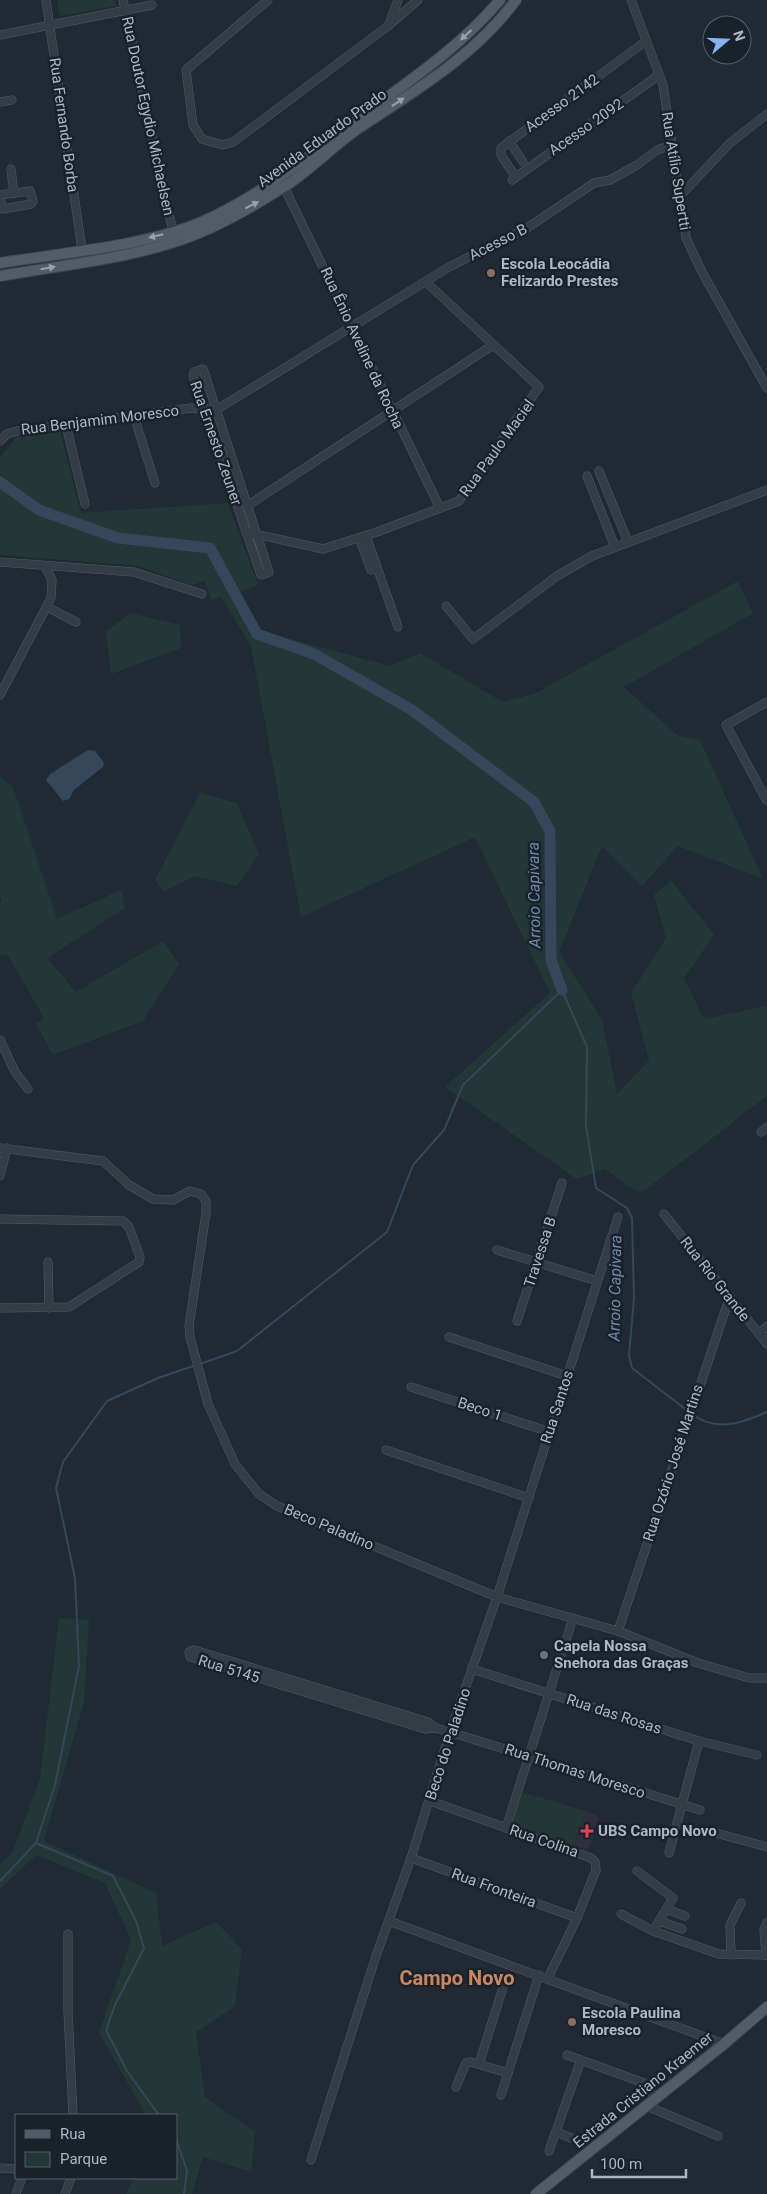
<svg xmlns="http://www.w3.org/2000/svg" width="767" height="2194" font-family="Roboto,sans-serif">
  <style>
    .medical { fill: #2f2e3a }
    .green { fill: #233737 }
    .water { fill: #35475b }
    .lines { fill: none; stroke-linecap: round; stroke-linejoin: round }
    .stream { stroke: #35475b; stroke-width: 2 }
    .river { stroke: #35475b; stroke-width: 11 }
    .minor-casing { stroke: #515a63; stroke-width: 9 }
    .major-casing { stroke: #3d454f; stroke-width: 12 }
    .minor { stroke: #343c46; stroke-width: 8 }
    .major { stroke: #525b66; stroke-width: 10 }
    .oneway { fill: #97a0ab }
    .education-dot { fill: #8d6e63; stroke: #19212a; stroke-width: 2 }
    .worship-dot { fill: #6b7280; stroke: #19212a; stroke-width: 2 }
    .health-dot { fill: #e0444e; stroke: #19212a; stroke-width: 2 }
    .labels { text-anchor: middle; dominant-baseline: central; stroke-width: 5; stroke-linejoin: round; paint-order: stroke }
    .street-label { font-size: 15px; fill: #aeb7c2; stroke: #19212a }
    .poi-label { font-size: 15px; font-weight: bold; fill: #aeb7c2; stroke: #19212a; text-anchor: start }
    .water-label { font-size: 16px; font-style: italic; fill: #708aa5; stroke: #19212a }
    .district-label { font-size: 20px; font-weight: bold; fill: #cc875f; stroke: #19212a }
  </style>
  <rect width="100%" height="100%" fill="#202a35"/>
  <path class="medical" d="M585,1811L599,1816L588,1851L574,1846Z"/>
  <g class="green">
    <path d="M57,0H115L116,6L60,16Z"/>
    <path d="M60,431L81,513L228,503L258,585L237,592L261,631L390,666L420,653L503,702L536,693L738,581L753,613L624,687L677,735L700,740L763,879L678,846L642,886L602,846L559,952L602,1020L617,1094L649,1060L631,993L666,939L654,895L671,880L714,935L684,978L704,1019L767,1006V1096L640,1194L605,1169L577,1179L445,1087L550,993L475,837L301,917L251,646L221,597L211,600L205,581L192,585L138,566L0,555V458L16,437Z"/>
    <path d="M130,613L180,625L181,648L111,674L106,632Z"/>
    <path d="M0,776L13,787L57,919L121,890L125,908L47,958L76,992L163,941L179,964L143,1021L53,1055L36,1024L44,1018L7,954L0,955V902L2,901L0,894Z"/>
    <path d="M200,793L237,803L259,854L237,886L195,876L164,891L155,880Z"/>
    <path d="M59,1618L89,1620L84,1702L44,1841L156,1893L162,1946L216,1922L242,1949L235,2006L196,2032L205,2097L255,2132L251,2172L203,2157L192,2194H126L134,2178H176V2115H146L99,2033L131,1940L105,1883L36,1855L0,1889V1865L13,1851L40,1779Z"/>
    <path d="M522,1792L585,1811L574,1846L511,1827Z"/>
  </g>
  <path class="water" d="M88,750L95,751L103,761L104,766L74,790L69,799L63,801L46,780L50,774Z"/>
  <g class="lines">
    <g class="stream">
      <path d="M200,1364L237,1351L387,1232L413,1165L444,1130L463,1085L562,990L587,1047L586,1126L596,1188L627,1208L632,1218L634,1298L629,1355L632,1368L689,1412"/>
      <path d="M693,1415C717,1432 742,1423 767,1412"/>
      <path d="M36,1843L113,1876L136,1921L144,1948L115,2005L106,2030L127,2071L159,2115"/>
      <path d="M0,1881L36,1843L55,1785L79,1666L75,1578L56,1488L63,1462L107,1401L158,1378L196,1365"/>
      <path d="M176,2139L187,2171L184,2194"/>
    </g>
    <path class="river" d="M0,482L39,510L118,538L210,548L257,634L314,654L412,710L534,802L550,831L551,960L562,990"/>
    <defs>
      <g id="minor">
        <path d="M46,0L82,250"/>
        <path d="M123,0L173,232"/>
        <path d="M268,0L186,70L193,125L202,139L223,145L233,142L388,26L418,0"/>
        <path d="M631,0L663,85L686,238L702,272L767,388"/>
        <path d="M389,24L398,0"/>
        <path d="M0,35L152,5"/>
        <path d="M0,102L12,100"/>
        <path d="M509,141L523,162"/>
        <path d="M11,169L14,193"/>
        <path d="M513,173L501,155V148L646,41"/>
        <path d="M512,180L659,75"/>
        <path d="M284,187L440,508"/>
        <path d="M0,195L30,191L33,201L31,204L3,209L0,200"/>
        <path d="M681,195L730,143L767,114"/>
        <path d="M203,369L269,572L261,575L193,376L194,372Z"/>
        <path d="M134,416L155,483"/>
        <path d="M66,425L85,504"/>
        <path d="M0,441L7,434L17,431L191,408L216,410L449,267L527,228L594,183L610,180L637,165L657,150L672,145"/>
        <path d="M599,471L628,542"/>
        <path d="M587,476L615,547"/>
        <path d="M247,506L493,345"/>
        <path d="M246,532L323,549L377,532L459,501L539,387L426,282"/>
        <path d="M366,536L398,627"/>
        <path d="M359,538L371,570"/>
        <path d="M0,562L134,572L202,594"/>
        <path d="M446,606L473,639L557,576L592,556L767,490"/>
        <path d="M47,607L76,622"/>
        <path d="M0,695L51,598L52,580L45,566"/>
        <path d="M767,702L726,725L767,801"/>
        <path d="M0,1040L15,1072L28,1089"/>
        <path d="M761,1132L767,1127"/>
        <path d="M0,1148L103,1161L129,1185L153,1199L173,1200L190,1191L201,1194L206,1201V1213L189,1326L190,1337L208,1404L235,1464L259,1494L277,1506L497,1597L618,1631L698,1663L749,1678H767"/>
        <path d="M0,1176L7,1148"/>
        <path d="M664,1214L767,1344"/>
        <path d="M0,1219L123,1221L129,1227L140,1257L139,1262L69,1307L0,1308"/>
        <path d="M497,1250L597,1281"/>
        <path d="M48,1262L49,1308"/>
        <path d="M517,1321L562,1183"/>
        <path d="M759,1334L767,1326"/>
        <path d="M449,1337L567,1376"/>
        <path d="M411,1387L550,1432"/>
        <path d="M386,1450L529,1498"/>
        <path d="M618,1631L730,1296"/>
        <path d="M472,1669L699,1741L757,1755"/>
        <path d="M436,1728L428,1722L194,1650L189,1652L190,1657L425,1729L436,1728L450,1732L700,1810"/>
        <path d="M430,1801L591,1858L595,1862L596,1870L577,1918L548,1978"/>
        <path d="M506,1828L573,1618"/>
        <path d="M716,1833L767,1847"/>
        <path d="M669,1853L699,1741"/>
        <path d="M411,1858L577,1918"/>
        <path d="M637,1871L673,1898L653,1931"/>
        <path d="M666,1909L685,1916"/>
        <path d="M621,1914L653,1931L719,1954L767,1955"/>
        <path d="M389,1921L724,2044"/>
        <path d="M659,1921L682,1929"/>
        <path d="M68,1934V2011L73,2115"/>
        <path d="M731,1955L730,1925L741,1903"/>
        <path d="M766,1955L764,1930L767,1922"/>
        <path d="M567,2055L644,2083L656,2099"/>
        <path d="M479,2064L505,1981"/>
        <path d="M456,2087L466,2063L471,2062L508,2073"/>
        <path d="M501,2095L539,1975"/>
        <path d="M647,2106L718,2136"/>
        <path d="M556,2132L571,2138"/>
        <path d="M549,2151L581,2060"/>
        <path d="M311,2160L375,1959L411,1858L450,1732L497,1597L618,1217"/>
        <path d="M0,2168L16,2169"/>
        <path d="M16,2194L22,2178"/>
        <path d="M65,2194L71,2178"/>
      </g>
      <g id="major">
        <path d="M0,263C62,253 147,246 204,221C265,194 317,149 370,110C416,76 463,44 500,0"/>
        <path d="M0,276C58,266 118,260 174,242C211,231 249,209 282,188C310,171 334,144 362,126C418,89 475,55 516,0"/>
        <path d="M536,2194L724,2044L767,2007"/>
      </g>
    </defs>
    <use href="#minor" class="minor-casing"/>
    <use href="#major" class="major-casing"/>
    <use href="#minor" class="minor"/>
    <use href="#major" class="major"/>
  </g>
  <defs><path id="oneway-solid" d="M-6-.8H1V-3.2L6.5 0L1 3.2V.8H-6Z" transform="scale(1.25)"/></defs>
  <g class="oneway">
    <use href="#oneway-solid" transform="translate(466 35) rotate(138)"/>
    <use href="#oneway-solid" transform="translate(398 102) rotate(-34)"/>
    <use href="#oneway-solid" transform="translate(252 205) rotate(-27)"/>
    <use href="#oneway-solid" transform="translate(156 236) rotate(167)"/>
    <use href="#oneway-solid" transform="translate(48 268) rotate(-10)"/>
  </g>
  <g class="education-dot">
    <circle cx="491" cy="273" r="5"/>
    <circle cx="572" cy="2022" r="5"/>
  </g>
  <circle class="worship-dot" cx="544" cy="1655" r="5"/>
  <path class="health-dot" d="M584.5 1823.5h5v5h5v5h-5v5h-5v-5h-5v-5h5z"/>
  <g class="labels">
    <g class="street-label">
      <text transform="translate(562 103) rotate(-36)">Acesso 2142</text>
      <text transform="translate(148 116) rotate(78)">Rua Doutor Egydio Michaelsen</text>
      <text transform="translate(64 125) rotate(82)">Rua Fernando Borba</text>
      <text transform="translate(586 127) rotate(-35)">Acesso 2092</text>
      <text transform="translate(322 138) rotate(-36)">Avenida Eduardo Prado</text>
      <text transform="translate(676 171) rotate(81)">Rua Atílio Supertti</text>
      <text transform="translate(498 242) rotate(-27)">Acesso B</text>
      <text transform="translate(362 348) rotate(65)">Rua Ênio Aveline da Rocha</text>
      <text transform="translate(100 420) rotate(-7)">Rua Benjamim Moresco</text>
      <text transform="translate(216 443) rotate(71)">Rua Ernesto Zeuner</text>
      <text transform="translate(497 448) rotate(-54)">Rua Paulo Maciel</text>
      <text transform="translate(540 1252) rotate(-72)">Travessa B</text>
      <text transform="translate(715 1279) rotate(52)">Rua Rio Grande</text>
      <text transform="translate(557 1407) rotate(-72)">Rua Santos</text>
      <text transform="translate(480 1409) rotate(18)">Beco 1</text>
      <text transform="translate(673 1463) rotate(-72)">Rua Ozório José Martins</text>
      <text transform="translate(329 1527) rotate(23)">Beco Paladino</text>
      <text transform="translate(229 1669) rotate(17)">Rua 5145</text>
      <text transform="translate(614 1714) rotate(18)">Rua das Rosas</text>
      <text transform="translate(448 1744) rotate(-72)">Beco do Paladino</text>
      <text transform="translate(575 1771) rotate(18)">Rua Thomas Moresco</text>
      <text transform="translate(544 1841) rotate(19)">Rua Colina</text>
      <text transform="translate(494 1888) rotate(20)">Rua Fronteira</text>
      <text transform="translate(643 2090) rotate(-39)">Estrada Cristiano Kraemer</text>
    </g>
    <g class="poi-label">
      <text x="501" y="264">Escola Leocádia<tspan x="501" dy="17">Felizardo Prestes</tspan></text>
      <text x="554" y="1646">Capela Nossa<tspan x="554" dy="17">Snehora das Graças</tspan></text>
      <text x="598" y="1831">UBS Campo Novo</text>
      <text x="582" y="2013">Escola Paulina<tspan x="582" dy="17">Moresco</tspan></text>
    </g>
    <g class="water-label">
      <text transform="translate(534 895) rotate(-91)">Arroio Capivara</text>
      <text transform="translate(615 1288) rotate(-89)">Arroio Capivara</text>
    </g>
    <g class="district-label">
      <text x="457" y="1978">Campo Novo</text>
    </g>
  </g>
  <rect x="15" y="2114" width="162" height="65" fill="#19212a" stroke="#555d67"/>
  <rect x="25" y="2130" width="25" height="8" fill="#525b66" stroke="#555d67"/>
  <text x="60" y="2139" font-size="15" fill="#aeb7c2">Rua</text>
  <rect x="25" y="2152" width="25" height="15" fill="#233737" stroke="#555d67"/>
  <text x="60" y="2164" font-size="15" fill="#aeb7c2">Parque</text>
  <g transform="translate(727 40) rotate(71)"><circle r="24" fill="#19212a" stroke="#555d67"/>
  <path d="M0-4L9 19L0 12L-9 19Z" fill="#84b5f1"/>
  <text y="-8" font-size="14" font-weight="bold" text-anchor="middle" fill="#aeb7c2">N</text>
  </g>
  <path d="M592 2169v8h94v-8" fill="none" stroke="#aeb7c2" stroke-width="2.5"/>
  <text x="600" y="2169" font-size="15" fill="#aeb7c2" stroke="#19212a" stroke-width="4" paint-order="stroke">100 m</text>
</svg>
